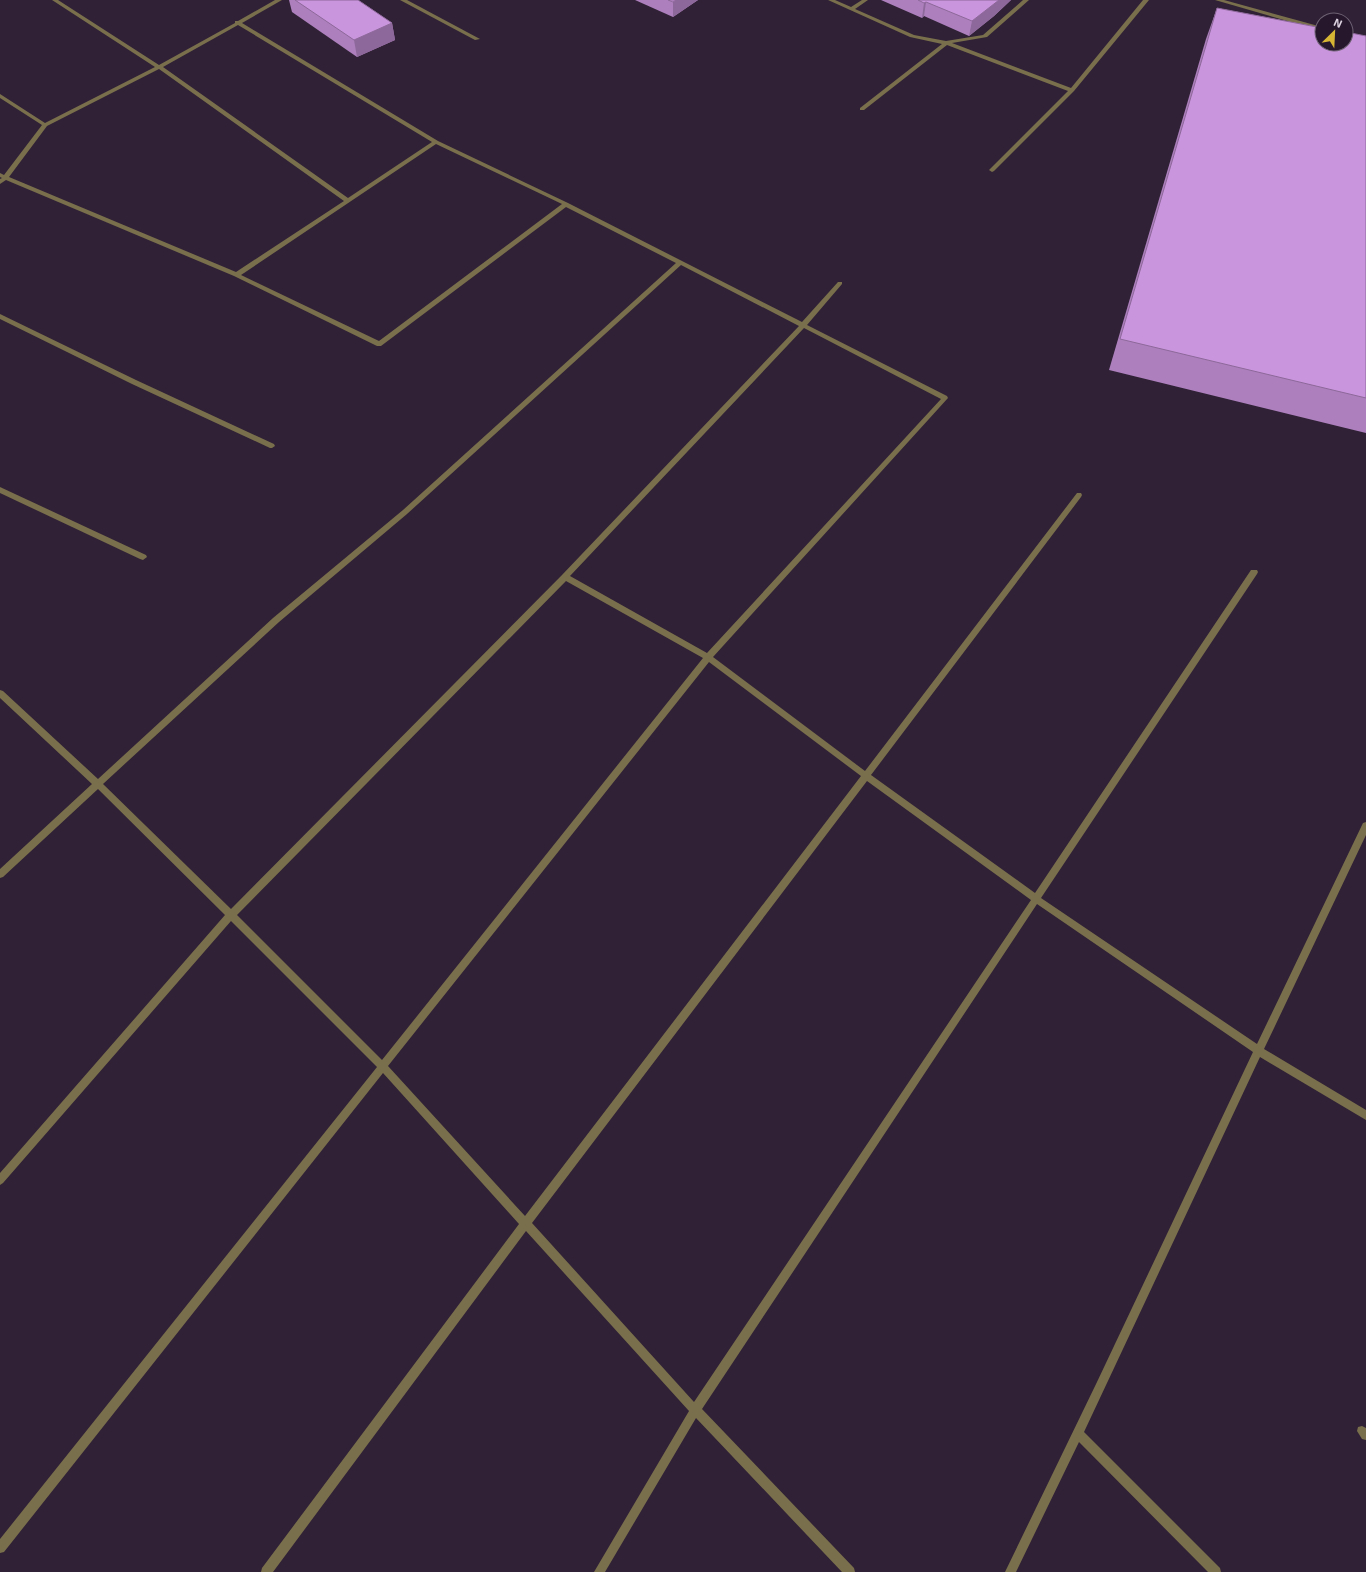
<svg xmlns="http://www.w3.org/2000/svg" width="1366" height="1572" font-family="'Exo 2',sans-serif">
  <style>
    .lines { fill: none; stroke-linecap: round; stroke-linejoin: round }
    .minor { fill: #796f4c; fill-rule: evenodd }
    .wall { fill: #ad80bd }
    .shaded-wall { fill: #8d689a }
    .building { fill: #c995dc; stroke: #8d689a }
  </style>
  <rect width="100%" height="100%" fill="#302136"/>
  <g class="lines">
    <g class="minor">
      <path d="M52,0H58L159,65L235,23V21H238L275,0H282L242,23L438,141L568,203L802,322L838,282H842V284L807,325L947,396L948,398L713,657L865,771L1077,493H1081L1082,495L1081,497L871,775L1035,893L1251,570H1257L1258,572L1257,574L1041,898L1257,1044L1363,823L1366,822V835L1264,1049L1366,1110V1120L1260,1057L1084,1432L1220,1568L1221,1572H1208L1079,1442L1016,1572H1005L1097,1382L1253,1052L1037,904L702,1409L854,1568L855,1572H842L696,1418L605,1572H594L689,1411L526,1231L273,1572H261L262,1568L519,1224L383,1073L4,1552L0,1553V1539L377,1067L231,921L3,1183L0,1185V1173L225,915L98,789L3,877L0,878V869L92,784L0,698V690L3,691L98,779L273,618L403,510L676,263L566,207L381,346H377L234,276L6,180L0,184V179L2,178L0,177V173L4,175L42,125L0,98V94L45,123L155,67ZM238,25L432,142L348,198L163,67ZM159,69L344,201L236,272L9,177L47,126ZM436,144L562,204L379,341L241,275ZM681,265L799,326L562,575L231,909L103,784L279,622L407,514ZM804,328L941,399L707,653L570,576ZM566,581L703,658L382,1060L237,915ZM709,662L861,776L525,1216L388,1066ZM867,781L1031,900L694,1402L532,1223Z"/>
      <path d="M400,0H407L480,39L475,40Z"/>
      <path d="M828,0H835L851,7L862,0H868L855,9L914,35L946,41L983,35L1023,0H1029L987,37L952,43L1071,88L1143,0H1149L1074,91L994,171L992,172L989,170L1068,91L947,45L864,110H860V108L942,44L910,37Z"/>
      <path d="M1215,0H1224L1322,27V31Z"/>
      <path d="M0,314L136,380L274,444L275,446L272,448H270L132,384L0,319Z"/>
      <path d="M0,487L146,555L147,557L143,560L140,559L0,493Z"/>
      <path d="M1362,1426L1366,1428V1440L1362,1439L1357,1431L1358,1427Z"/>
    </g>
  </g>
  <g class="wall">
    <path d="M289,0H358L392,23L395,40L357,57L292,12Z"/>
    <path d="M635,0H698L673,17Z"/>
    <path d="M881,0H1011L994,16L969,36L924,16L922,18Z"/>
    <path d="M1217,8L1366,36V433L1109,370L1206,39Z"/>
  </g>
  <g class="shaded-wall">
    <path d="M676,0H698L673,17V2Z"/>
    <path d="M999,0H1011L994,16L969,36L972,21Z"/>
    <path d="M926,2L924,16L922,18L924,3Z"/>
    <path d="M392,23L395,40L357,57L354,40Z"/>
  </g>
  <g class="building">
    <path d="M295,0H358L392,23L354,40Z"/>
    <path d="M668,0H676L673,2Z"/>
    <path d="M918,0H999L972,21L926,2L924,3Z"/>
    <path d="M1217,8L1322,28V44H1346V32L1366,36V398L1120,339Z"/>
  </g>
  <g transform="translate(1334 32) rotate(24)"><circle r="19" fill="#26172c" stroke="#6f6274"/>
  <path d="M0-3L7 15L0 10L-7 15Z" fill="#d6b534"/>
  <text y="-6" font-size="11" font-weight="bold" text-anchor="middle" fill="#ddd3e1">N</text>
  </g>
</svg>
